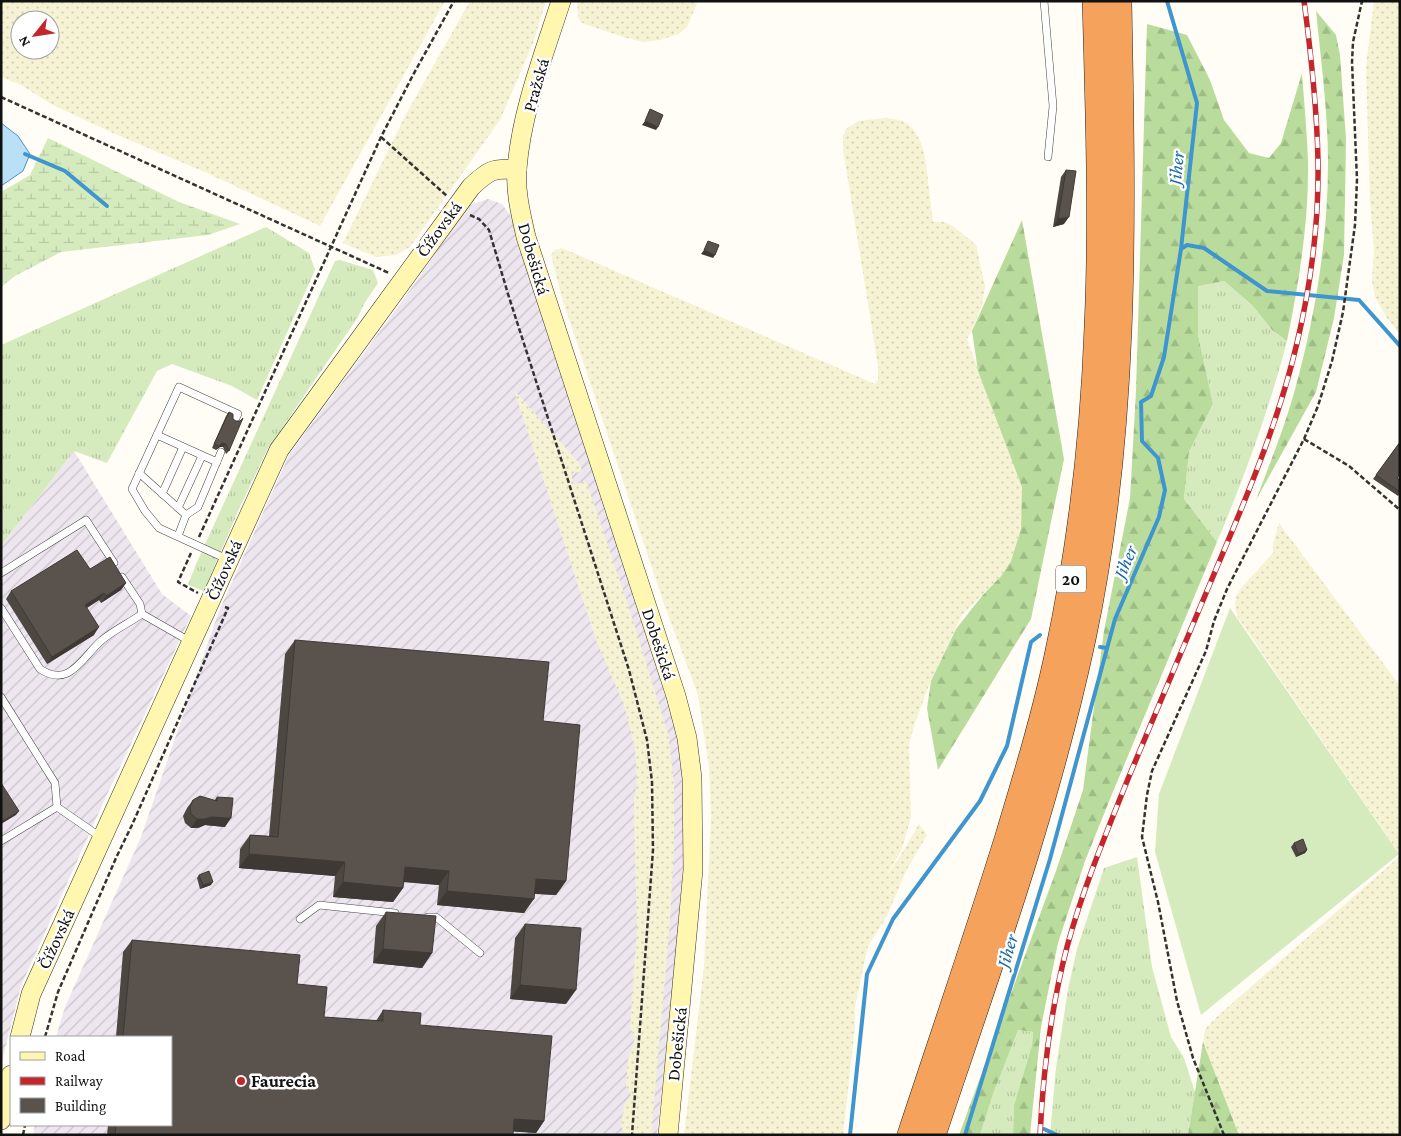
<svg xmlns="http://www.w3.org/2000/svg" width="1401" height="1136" font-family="'Crimson Pro',serif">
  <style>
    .industrial { fill: url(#industrial-furrows) }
    .farmland { fill: url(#farmland-dots); fill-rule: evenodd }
    .grass { fill: url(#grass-tufts) }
    .forest { fill: url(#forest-firs) }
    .wetland { fill: url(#wetland-marsh) }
    .garden { fill: #d5ebbd }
    .water { fill: #b9e0f7; stroke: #3f96cf }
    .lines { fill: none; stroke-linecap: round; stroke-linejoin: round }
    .stream { stroke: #3f96cf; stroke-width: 4 }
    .lane-casing { stroke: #444; stroke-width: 8 }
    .secondary-casing { stroke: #333; stroke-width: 20 }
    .highway-casing { stroke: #222; stroke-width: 26 }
    .path { stroke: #333; stroke-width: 2.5; stroke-dasharray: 5 2.5; stroke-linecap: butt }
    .lane { stroke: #fff; stroke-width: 7 }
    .secondary { stroke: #fff6b0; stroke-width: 19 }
    .highway { stroke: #f5a25d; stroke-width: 25 }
    .rail-casing { stroke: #c4262e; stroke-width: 5.5 }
    .rail { stroke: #fff; stroke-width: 4; stroke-dasharray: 11; stroke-linecap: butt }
    .wall { fill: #4d4742 }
    .shaded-wall { fill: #3f3936 }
    .building { fill: #5a524d; stroke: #3f3936 }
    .poi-dot { fill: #c4262e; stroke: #fff; stroke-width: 2 }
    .labels { text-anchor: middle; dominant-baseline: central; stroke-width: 5; stroke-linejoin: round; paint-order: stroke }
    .shield { fill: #fff; stroke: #585858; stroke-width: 1 }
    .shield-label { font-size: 16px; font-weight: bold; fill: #111 }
    .street-label { font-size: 18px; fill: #111; stroke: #fff }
    .poi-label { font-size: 18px; font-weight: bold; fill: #111; stroke: #fff; text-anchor: start }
    .water-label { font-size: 19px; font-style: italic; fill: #1768a6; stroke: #fff }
  </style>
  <defs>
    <pattern id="industrial-furrows" width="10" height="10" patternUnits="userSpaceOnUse" patternTransform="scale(1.25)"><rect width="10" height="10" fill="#eee6ef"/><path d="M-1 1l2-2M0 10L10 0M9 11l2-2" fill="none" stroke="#cbc4cc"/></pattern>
    <pattern id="farmland-dots" width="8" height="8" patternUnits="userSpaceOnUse" patternTransform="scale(1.25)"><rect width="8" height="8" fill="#f6f3d4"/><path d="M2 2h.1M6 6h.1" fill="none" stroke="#d2cfb5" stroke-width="1.8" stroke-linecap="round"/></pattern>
    <pattern id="grass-tufts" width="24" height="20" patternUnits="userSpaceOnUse" patternTransform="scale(1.25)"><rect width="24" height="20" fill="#d5ebbd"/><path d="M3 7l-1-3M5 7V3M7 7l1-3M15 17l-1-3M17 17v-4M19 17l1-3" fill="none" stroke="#b6c8a1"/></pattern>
    <pattern id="forest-firs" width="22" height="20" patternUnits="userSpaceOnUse" patternTransform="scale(1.25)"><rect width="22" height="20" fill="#b9dc9c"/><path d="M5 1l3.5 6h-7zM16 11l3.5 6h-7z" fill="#9ebc85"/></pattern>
    <pattern id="wetland-marsh" width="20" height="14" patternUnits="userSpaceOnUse" patternTransform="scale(1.25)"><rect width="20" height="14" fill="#d5ebbd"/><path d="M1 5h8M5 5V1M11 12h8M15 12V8" fill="none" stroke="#b6c8a1"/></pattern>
  </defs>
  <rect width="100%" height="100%" fill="#fffdf5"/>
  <g class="industrial">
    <path d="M488,199L502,204L511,216L670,698L680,742L684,778L683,868L676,957L657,1135H33L35,1125H171V1037H56L65,1007L141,837L219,611L289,455L413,286L467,206Z"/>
    <path d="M74,451L162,594L191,616L104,801L21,986L1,1065V546Z"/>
  </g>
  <g class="farmland">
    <path d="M1,1H445L320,226L207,173L115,134L51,104L21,85L1,77ZM20,20H50V50H20Z"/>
    <path d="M470,1H546L533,43L500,120L410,247L396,255L376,257L343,243L405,116Z"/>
    <path d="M577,1H698L687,27L679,34L660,40L644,42L627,38L584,24L580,21L578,16Z"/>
    <path d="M1374,1H1400V335L1387,318L1375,297L1372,281L1374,250L1370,201L1366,67Z"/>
    <path d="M885,118L900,120L908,124L915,131L922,145L926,164L933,222H944L953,226L976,245L985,286L982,305L972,331L967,339L1022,487L1021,529L1011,561L1002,575L962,615L929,685L915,723L909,744L911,817L902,849L885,878L902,853L919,824L927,835L905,873L887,916L868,946L855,1006V1027L843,1135H684L704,967L711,816L709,767L698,695L663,601L562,298L551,255L555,250L562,248L875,384L878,380V366L843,149V136L846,129L858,121Z"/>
    <path d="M514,390L580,464L582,471L571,474L574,485L585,481L588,486L630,611L668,734L674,782V850L669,934L651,1135H625L621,1126L624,1105L631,1095L626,1086L628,1059L635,1038L630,1028L637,930L634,811V800L637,783L635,747L624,705L596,640Z"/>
    <path d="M1279,523L1400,686V855L1237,616L1235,604L1236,596L1242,587L1273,553V544Z"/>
    <path d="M1400,856V1135H1239L1203,1042L1205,1029L1220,1014Z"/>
  </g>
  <g class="grass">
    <path d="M266,227L309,253L315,270L257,400L232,386L172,364L157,371L107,463L74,451L1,546V345Z"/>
    <path d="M340,260L373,270L378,283L364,304L358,317L267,450L239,509L204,591L188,585L196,564L335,261Z"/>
    <path d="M1224,281L1252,305L1272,330L1287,341C1269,410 1245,476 1217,542L1184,499L1189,452L1213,404L1198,335V285Z"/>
    <path d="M1137,857L1152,967L1171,1037L1184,1058L1195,1092L1188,1135H1050L1056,1068L1068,989L1077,949L1104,868Z"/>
    <path d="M1017,1030L1033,1032L1032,1045L1014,1105L1013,1135H980L993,1094Z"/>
  </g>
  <g class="forest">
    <path d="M1316,11L1336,35L1340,55L1346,139L1344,255L1334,318L1316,392L1256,500C1269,465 1284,429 1294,393C1315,318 1328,240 1328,162C1328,112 1321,61 1316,11Z"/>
    <path d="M1147,24L1187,35L1210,80L1224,120L1249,153L1269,158L1281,143L1302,73C1304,102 1307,132 1308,161C1309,222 1299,282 1287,341L1272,330L1252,305L1224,281L1198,286V335L1213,404L1189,452L1184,499L1217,542L1110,799L1085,861L1058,943L1041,1027L1030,1135H1013L1014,1105L1032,1045L1033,1032L1018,1030L993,1094L980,1135H959L1056,871L1083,790L1104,631L1130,498L1136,391Z"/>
    <path d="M1022,220L1064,459L1031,619L938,770L927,708L931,681L956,629L982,596L1002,575L1011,561L1021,529L1022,487L978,371L972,331Z"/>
    <path d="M1203,1042L1239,1135H1188Z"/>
  </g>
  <path class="wetland" d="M48,138L179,202L240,224L208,235L61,252L15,276L1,287V192L30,175Z"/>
  <path class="garden" d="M1230,608L1399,854L1201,1015L1155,852L1159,794Z"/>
  <path class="water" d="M1,123L18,136L30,154L23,171L1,186Z"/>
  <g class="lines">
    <g class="stream">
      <path d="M25,154L65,171L107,206"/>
      <path d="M1181,249L1187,245L1204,248L1267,291L1359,300L1400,346"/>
      <path d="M1100,647L1107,648"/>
      <path d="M1044,1129L1057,1135"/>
      <path d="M850,1135L867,974L893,919L980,801L1007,746L1031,642L1040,635"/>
      <path d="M965,1135L1050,859L1115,619L1159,517L1165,490L1158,458L1142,441L1141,402L1151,396L1164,357L1181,249L1197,103L1167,1"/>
    </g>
    <defs>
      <g id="lane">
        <path d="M1044,1L1053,106L1048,157"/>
        <path d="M157,435L217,462"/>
        <path d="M139,473L186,515"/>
        <path d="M162,494L183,447"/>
        <path d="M178,508L202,456"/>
        <path d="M178,536L186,515L198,507L221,452"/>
        <path d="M229,560L159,528L145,511L132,489L179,387L238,414L235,420"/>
        <path d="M1,573L86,520L114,563"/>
        <path d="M122,577L140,604L142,614L191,642"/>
        <path d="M1,608L40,669C70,689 83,656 102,640C114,630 129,623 142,614"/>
        <path d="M1,697L55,783L57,807"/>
        <path d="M1,841L57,807L102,838"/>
        <path d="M428,917H436L480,953"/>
        <path d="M300,919L319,905L395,913"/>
      </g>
      <g id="secondary">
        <path d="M561,1C544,54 521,113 517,169C515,191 521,215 526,237L676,696L687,738L692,778L693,870L668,1135"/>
        <path d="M20,1037L31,994L279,450L471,187C488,171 493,167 517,170"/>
        <path d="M1,1120L11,1075"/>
      </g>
      <g id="highway">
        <path d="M910,1135C943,1035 977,936 1008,836C1026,776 1044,717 1057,656C1080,549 1093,437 1097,327C1102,219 1098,110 1095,1"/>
        <path d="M933,1135C988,971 1047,808 1083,639C1128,429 1123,214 1119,1"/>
      </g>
    </defs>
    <use href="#lane" class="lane-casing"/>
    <use href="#secondary" class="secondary-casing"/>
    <use href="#highway" class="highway-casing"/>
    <g class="path">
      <path d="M1,97L389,273"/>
      <path d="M381,137L447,196"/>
      <path d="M470,215L479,219L489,230L508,294L629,670L647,740L652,782L653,850L632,1135"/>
      <path d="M1304,439L1349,466L1400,510"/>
      <path d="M199,537L381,137L413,75L454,1"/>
      <path d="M191,553L178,582L198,593"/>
      <path d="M45,1037L58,992L116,858L132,825L228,608L225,607"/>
      <path d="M23,1135L25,1125"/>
      <path d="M1224,1135L1193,1058L1177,1001L1158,902L1142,837L1147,795L1152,771L1206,651L1214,621L1227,589L1304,439L1318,406L1332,361L1343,312L1355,225L1357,180L1352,62L1353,42L1362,1"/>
    </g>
    <use href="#lane" class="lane"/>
    <use href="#secondary" class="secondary"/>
    <use href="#highway" class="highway"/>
    <defs>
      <path id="rail" d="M1040,1135C1043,1072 1051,1008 1067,947C1083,888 1107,831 1130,774C1159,705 1188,636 1217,567C1248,494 1279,420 1297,343C1311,284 1319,221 1318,161C1317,108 1311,54 1304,1"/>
    </defs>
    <use href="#rail" class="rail-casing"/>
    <use href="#rail" class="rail"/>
  </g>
  <g class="wall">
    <path d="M1066,170L1064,224L1053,227L1061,177Z"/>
    <path d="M229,412V451L226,454L223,447H220L216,450L212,448L226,416Z"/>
    <path d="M1400,442L1397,478L1400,480V493L1398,496L1373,479Z"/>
    <path d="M126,583L121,590L101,603L99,600L87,608L94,635L47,664L6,599L11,591Z"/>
    <path d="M295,640L543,721L566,881L556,895L535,894L524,913L437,905L439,885L403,882V888L393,902L333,897L335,876L239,868L240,849L250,835L269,836L285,654Z"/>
    <path d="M217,797L225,827L205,825L198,828H191L185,823L183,816L187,808L193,800L214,801Z"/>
    <path d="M1294,843L1307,850L1305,853L1296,857L1291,847Z"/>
    <path d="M199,875L211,885L200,889L197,878Z"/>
    <path d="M386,912L432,953L422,968L373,963L376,926Z"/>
    <path d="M525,924L566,1004L510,999L515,938Z"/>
    <path d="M132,940L297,984L324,1017L376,1021L383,1010L420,1025L544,1121L536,1133L513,1131V1135H107L108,1125H171V1037H116L123,952Z"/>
  </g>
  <g class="shaded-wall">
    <path d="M645,121L658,127L656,130L642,125Z"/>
    <path d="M1069,217L1064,224L1053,227L1058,219Z"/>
    <path d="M704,250L715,255L713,258L701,254Z"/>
    <path d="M222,443L226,444L223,447H220L216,450L219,446Z"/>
    <path d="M126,583L121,590L101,603L106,596Z"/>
    <path d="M104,593L99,600L80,612L85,605Z"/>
    <path d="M99,627L94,635L47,664L52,657Z"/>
    <path d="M19,811L16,815L1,824V822Z"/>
    <path d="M211,817L231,818L225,827L205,825L198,828H191L197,819Z"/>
    <path d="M1307,850L1305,853L1296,857L1298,854Z"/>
    <path d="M249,854L345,862L335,876L239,868Z"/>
    <path d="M405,867L449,871L439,885L395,881Z"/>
    <path d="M536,879L566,881L556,895L526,893Z"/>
    <path d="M213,882L211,885L200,889L203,885Z"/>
    <path d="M343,882L403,888L393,902L333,897Z"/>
    <path d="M447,891L534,899L524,913L437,905Z"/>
    <path d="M383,949L432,953L422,968L373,963Z"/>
    <path d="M520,985L576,990L566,1004L510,999Z"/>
    <path d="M514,1119L544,1121L536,1133L506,1131Z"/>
  </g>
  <g class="building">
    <path d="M650,109L663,115L658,127L645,121Z"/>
    <path d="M1066,170L1076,171L1069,217L1058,219Z"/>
    <path d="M708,241L719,245L715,255L704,250Z"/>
    <path d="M229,412L233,414V419L236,421H240L243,418L229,451L226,444L222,443L219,446L214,444Z"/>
    <path d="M1400,442V474L1397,478L1400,480V492L1376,475Z"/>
    <path d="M77,550L90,569L110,557L126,583L106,596L104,593L85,605L99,627L52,657L11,591Z"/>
    <path d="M295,640L549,662L543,721L580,725L566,881L536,879L534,899L447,891L449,871L405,867L403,888L343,882L345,862L249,854L250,835L278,837Z"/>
    <path d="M1,783L19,811L1,822Z"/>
    <path d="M200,796L217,801V797L233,798L231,818L211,817L205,819H197L191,814L190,807L193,800Z"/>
    <path d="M1303,839L1307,850L1298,854L1294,843Z"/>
    <path d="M209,871L213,882L203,885L199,875Z"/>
    <path d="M386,912L436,916L432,953L383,949Z"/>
    <path d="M525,924L581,928L576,990L520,985Z"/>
    <path d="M132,940L300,955L297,984L327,987L324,1017L383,1021V1010L421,1013L420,1025L552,1036L544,1121L514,1119L513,1135H115L116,1125H171V1037H123Z"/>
  </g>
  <circle class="poi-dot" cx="241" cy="1081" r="5"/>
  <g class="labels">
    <rect class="shield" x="1056" y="565.5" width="30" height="27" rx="4"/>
    <g class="shield-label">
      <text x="1071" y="579">20</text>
    </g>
    <g class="street-label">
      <text transform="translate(536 85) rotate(-74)">Pražská</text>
      <text transform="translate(439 229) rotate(-54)">Čížovská</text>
      <text transform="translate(534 259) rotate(74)">Dobešická</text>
      <text transform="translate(224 570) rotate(-66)">Čížovská</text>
      <text transform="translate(659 644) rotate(72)">Dobešická</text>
      <text transform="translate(56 939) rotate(-65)">Čížovská</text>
      <text transform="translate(677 1044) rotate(-84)">Dobešická</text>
    </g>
    <g class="poi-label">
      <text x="251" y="1081">Faurecia</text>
    </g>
    <g class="water-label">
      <text transform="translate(1176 168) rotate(-84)">Jiher</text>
      <text transform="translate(1125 562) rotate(-67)">Jiher</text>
      <text transform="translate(1007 951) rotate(-73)">Jiher</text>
    </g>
  </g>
  <rect width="1401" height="1136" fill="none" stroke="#111111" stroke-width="5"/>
  <rect x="10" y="1036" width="162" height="90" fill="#ffffff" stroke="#a0a0a0"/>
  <rect x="20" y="1052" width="25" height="8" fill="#fff6b0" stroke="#a0a0a0"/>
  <text x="55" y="1061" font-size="15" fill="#111111">Road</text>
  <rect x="20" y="1077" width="25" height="8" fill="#c4262e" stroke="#a0a0a0"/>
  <text x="55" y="1086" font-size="15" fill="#111111">Railway</text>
  <rect x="20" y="1098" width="25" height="15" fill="#5a524d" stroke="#a0a0a0"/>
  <text x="55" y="1111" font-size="15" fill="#111111">Building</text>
  <g transform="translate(35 35) rotate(240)"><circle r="24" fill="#ffffff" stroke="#a0a0a0"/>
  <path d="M0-4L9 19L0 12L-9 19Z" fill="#c4262e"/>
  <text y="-8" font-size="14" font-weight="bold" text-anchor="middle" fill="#111111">N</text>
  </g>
</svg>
